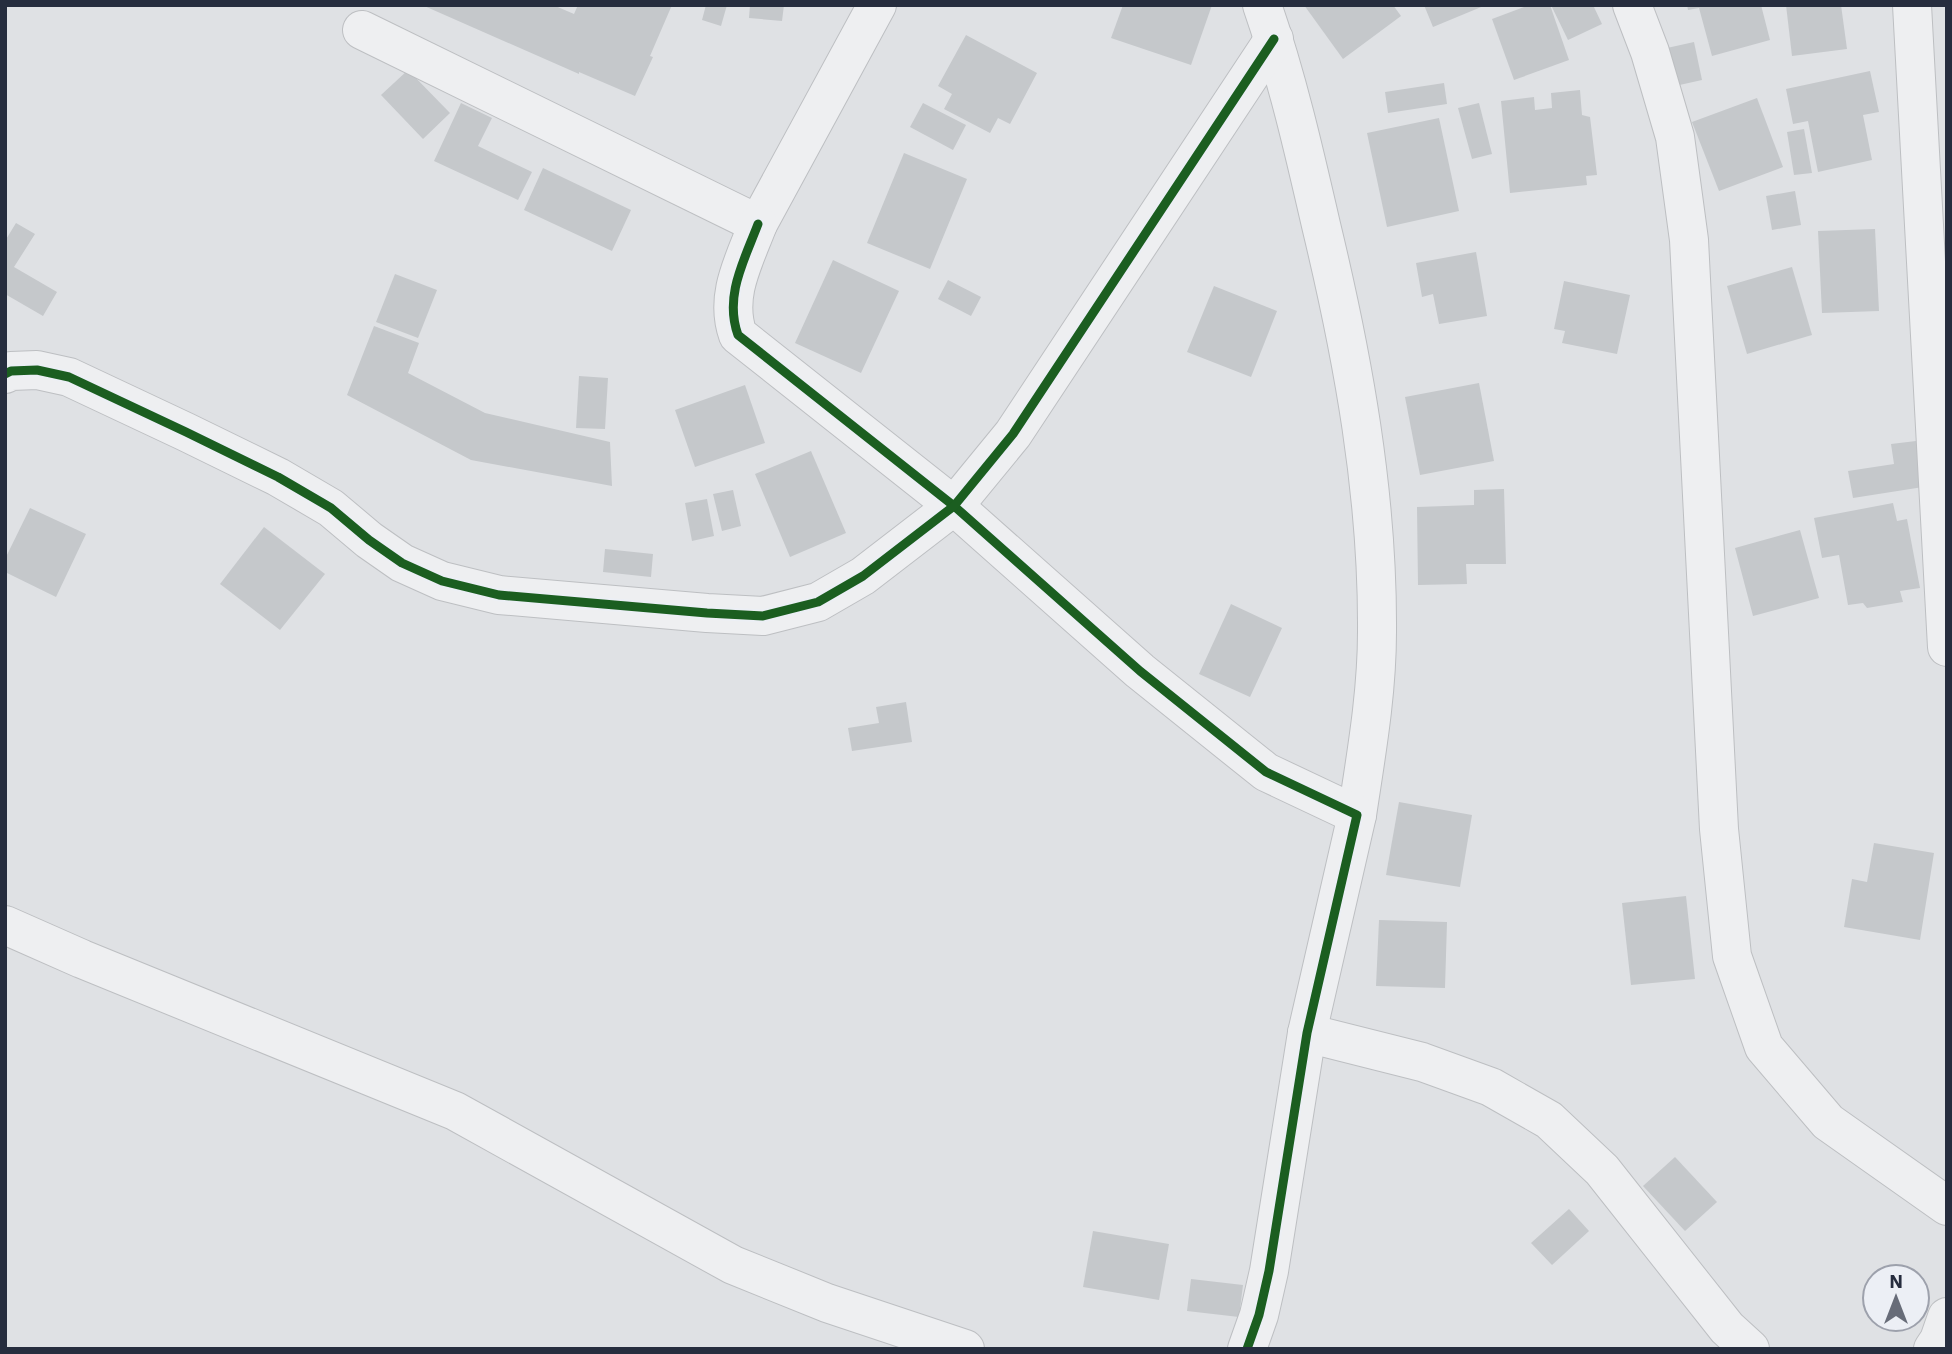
<svg xmlns="http://www.w3.org/2000/svg" width="1952" height="1354" font-family="'IBM Plex Sans',sans-serif">
  <style>
    .building { fill: #c5c8cb }
    .lines { fill: none; stroke-linecap: round; stroke-linejoin: round }
    .street-casing { stroke: #bdbfc2; stroke-width: 40 }
    .street { stroke: #eeeff1; stroke-width: 38 }
    .cycleway-casing { stroke: #eceff5; stroke-width: 13 }
    .cycleway { stroke: #1b5e20; stroke-width: 9 }
  </style>
  <rect width="100%" height="100%" fill="#dfe1e4"/>
  <g class="building">
    <path d="M422,5H553L574,14L578,5H672L650,56L653,57L635,96L579,72V74Z"/>
    <path d="M706,5H727L721,26L702,20Z"/>
    <path d="M750,5H784L782,21L749,18Z"/>
    <path d="M1123,5H1212L1191,65L1111,38Z"/>
    <path d="M1304,5H1393L1401,16L1343,59Z"/>
    <path d="M1424,5H1486L1433,27Z"/>
    <path d="M1529,5H1550L1569,60L1514,80L1492,19Z"/>
    <path d="M1551,5H1593L1602,24L1568,40Z"/>
    <path d="M1687,5H1761L1770,40L1712,56L1699,8L1688,10Z"/>
    <path d="M1786,5H1841L1847,49L1792,56Z"/>
    <path d="M966,35L1037,73L1010,124L998,118L990,133L944,109L952,94L938,86Z"/>
    <path d="M1694,42L1702,80L1675,86L1667,48Z"/>
    <path d="M408,70L450,113L423,139L381,95Z"/>
    <path d="M1870,71L1879,112L1863,115L1872,160L1818,172L1808,121L1793,124L1786,89Z"/>
    <path d="M1444,83L1447,104L1388,113L1385,92Z"/>
    <path d="M1580,90L1582,115L1590,117L1597,175L1586,176L1587,185L1510,193L1501,101L1534,97L1535,110L1552,108L1551,93Z"/>
    <path d="M1757,98L1783,167L1719,191L1692,122Z"/>
    <path d="M461,103L492,118L478,146L532,172L518,200L434,161Z"/>
    <path d="M923,103L966,125L953,150L910,127Z"/>
    <path d="M1479,103L1492,154L1472,159L1458,108Z"/>
    <path d="M1439,118L1459,211L1387,227L1367,133Z"/>
    <path d="M1804,129L1812,173L1794,175L1787,132Z"/>
    <path d="M904,153L967,179L930,269L867,243Z"/>
    <path d="M543,168L631,210L612,251L524,210Z"/>
    <path d="M1795,191L1801,225L1772,230L1766,196Z"/>
    <path d="M16,223L35,234L14,267L57,292L43,316L5,294V241Z"/>
    <path d="M1875,229L1879,311L1822,313L1818,231Z"/>
    <path d="M1476,252L1487,316L1439,324L1433,294L1422,297L1416,263Z"/>
    <path d="M833,260L899,291L861,373L795,343Z"/>
    <path d="M1792,267L1812,335L1747,354L1727,286Z"/>
    <path d="M395,274L437,290L418,338L376,322Z"/>
    <path d="M948,280L981,297L971,316L938,299Z"/>
    <path d="M1564,281L1630,295L1617,354L1562,343L1565,331L1554,329Z"/>
    <path d="M1214,286L1277,311L1251,377L1187,352Z"/>
    <path d="M374,326L419,343L408,373L485,413L610,442L612,486L471,460L347,395Z"/>
    <path d="M579,376L608,378L605,429L576,428Z"/>
    <path d="M1479,383L1494,461L1420,475L1405,397Z"/>
    <path d="M745,385L765,443L695,467L675,410Z"/>
    <path d="M1916,441L1923,487L1853,498L1848,471L1894,464L1891,444Z"/>
    <path d="M811,451L846,533L790,557L755,474Z"/>
    <path d="M1504,489L1506,564H1466L1467,584L1418,585L1417,507L1474,505V490Z"/>
    <path d="M733,490L741,526L722,531L713,494Z"/>
    <path d="M707,499L714,536L692,541L685,503Z"/>
    <path d="M1893,503L1897,521L1907,519L1920,588L1900,591L1903,602L1867,608L1863,603L1848,605L1839,555L1822,558L1814,518Z"/>
    <path d="M30,508L86,534L56,597L5,572V559Z"/>
    <path d="M264,527L325,574L280,630L220,584Z"/>
    <path d="M1800,530L1819,598L1753,616L1735,548Z"/>
    <path d="M605,549L653,554L651,577L603,572Z"/>
    <path d="M1231,604L1282,628L1250,697L1199,674Z"/>
    <path d="M906,702L912,742L852,751L848,728L879,723L876,707Z"/>
    <path d="M1399,802L1472,815L1460,887L1386,875Z"/>
    <path d="M1874,843L1934,853L1920,940L1844,927L1852,879L1867,882Z"/>
    <path d="M1686,896L1695,979L1631,985L1622,903Z"/>
    <path d="M1379,920L1447,922L1445,988L1376,986Z"/>
    <path d="M1675,1157L1717,1202L1685,1231L1643,1186Z"/>
    <path d="M1569,1209L1589,1231L1552,1265L1531,1243Z"/>
    <path d="M1093,1231L1169,1244L1159,1300L1083,1287Z"/>
    <path d="M1191,1279L1243,1285L1239,1317L1187,1311Z"/>
  </g>
  <g class="lines">
    <defs>
      <g id="street">
        <path d="M1262,5C1287,77 1304,151 1321,225C1353,358 1378,494 1377,632C1377,694 1366,755 1357,815"/>
        <path d="M1632,5L1650,52L1675,137L1689,240L1719,829L1732,956L1764,1047L1828,1122L1947,1206"/>
        <path d="M1912,5L1947,647"/>
        <path d="M362,30L758,224L877,5"/>
        <path d="M758,224C744,261 724,296 738,335L954,506L1140,671L1266,772L1357,815L1307,1033L1269,1271L1259,1315L1247,1349"/>
        <path d="M5,374L11,371L37,370L69,377L186,432L278,477L331,508L369,540L402,563L442,581L499,595L707,613L763,616L818,602L863,576L954,506L1013,434L1274,39"/>
        <path d="M5,925L82,959L455,1111L733,1265L827,1303L965,1349"/>
        <path d="M1307,1033L1422,1062L1491,1087L1549,1120L1602,1170L1727,1328L1750,1349"/>
        <path d="M1933,1349L1939,1340L1947,1317"/>
      </g>
    </defs>
    <use href="#street" class="street-casing"/>
    <use href="#street" class="street"/>
    <defs>
      <g id="cycleway">
        <path d="M758,224C744,261 724,296 738,335L954,506L1140,671L1266,772L1357,815L1307,1033L1269,1271L1259,1315L1247,1349"/>
        <path d="M5,374L11,371L37,370L69,377L186,432L278,477L331,508L369,540L402,563L442,581L499,595L707,613L763,616L818,602L863,576L954,506L1013,434L1274,39"/>
      </g>
    </defs>
    <use href="#cycleway" class="cycleway-casing"/>
    <use href="#cycleway" class="cycleway"/>
  </g>
  <rect width="1952" height="1354" fill="none" stroke="#262d3e" stroke-width="14"/>
  <g transform="translate(1896 1298)"><circle r="33" fill="#eceff5" stroke="#9da1ac" stroke-width="2"/>
  <path d="M0-5L12 26L0 18L-12 26Z" fill="#676c78"/>
  <text y="-10" font-size="19" font-weight="bold" text-anchor="middle" fill="#262d3e">N</text>
  </g>
</svg>
